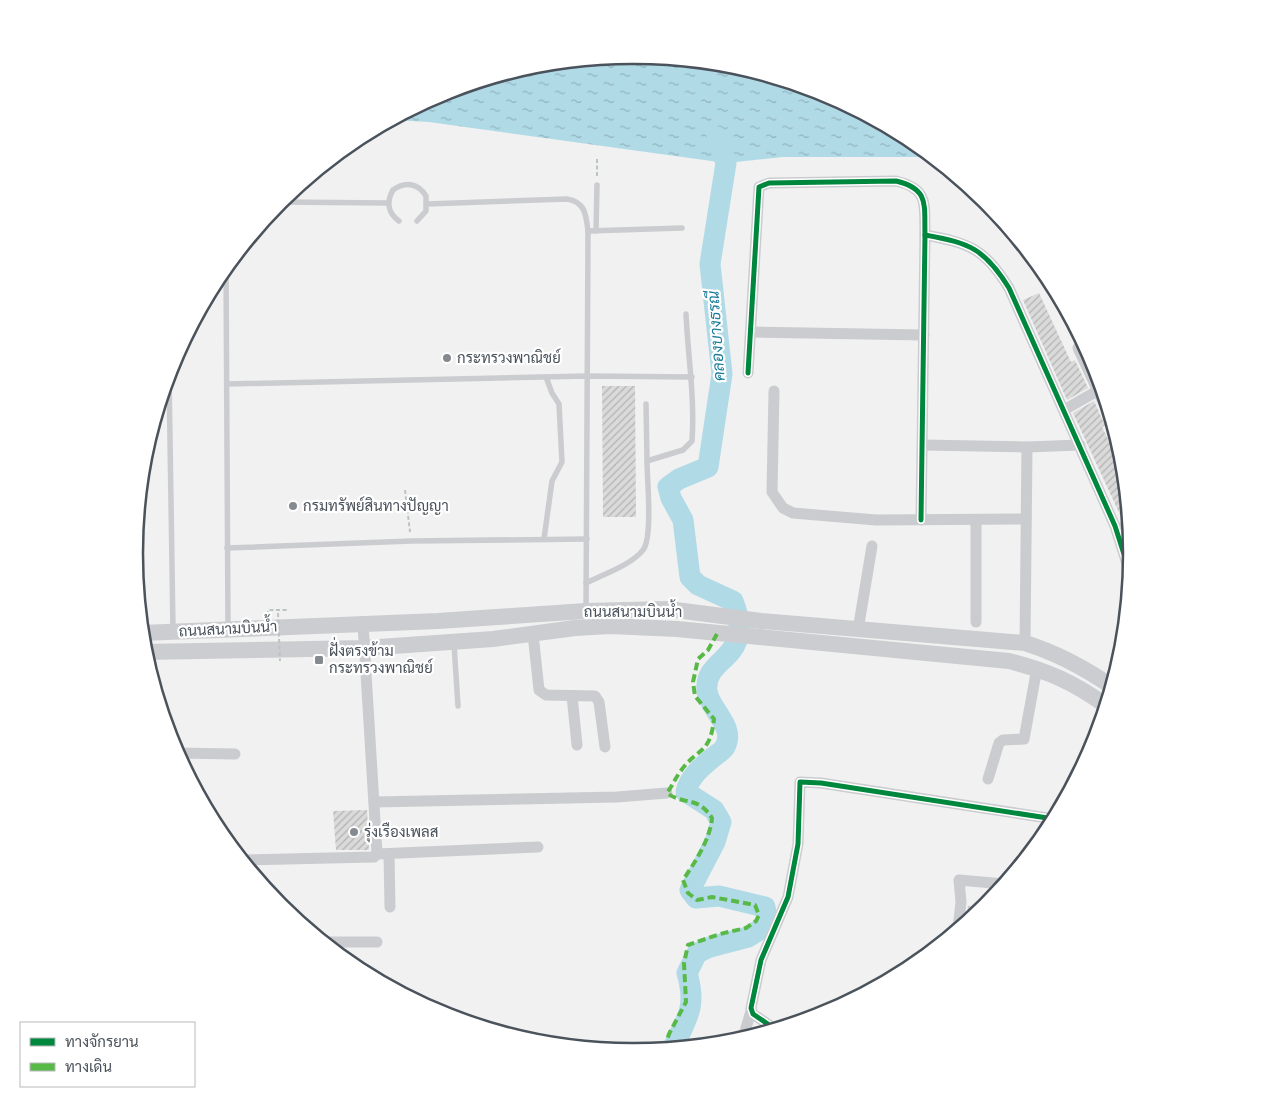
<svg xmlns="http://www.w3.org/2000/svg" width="1266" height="1107" font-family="Rubik,Sarabun,sans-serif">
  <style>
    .water { fill: url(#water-ripples) }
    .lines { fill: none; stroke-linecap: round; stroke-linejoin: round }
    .river { stroke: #b1dae7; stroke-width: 21 }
    .building { fill: url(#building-hatch) }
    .path { stroke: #bac4c1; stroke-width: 2; stroke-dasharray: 4 2.5; stroke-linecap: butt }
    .lane { stroke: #cbcccf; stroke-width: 5.5 }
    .street { stroke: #cbcccf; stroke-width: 11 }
    .secondary { stroke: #cccdd0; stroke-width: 16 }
    .path-bridge { stroke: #bac4c1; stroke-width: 2; stroke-dasharray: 4 2.5; stroke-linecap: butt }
    .quiet { stroke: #58b947; stroke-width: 4; stroke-dasharray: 8 4; stroke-linecap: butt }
    .cycleway-casing { stroke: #fff; stroke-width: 8 }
    .cycleway { stroke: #00873e; stroke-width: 5 }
    .poi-dot { fill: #848a90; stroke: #fff; stroke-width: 2 }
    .labels { text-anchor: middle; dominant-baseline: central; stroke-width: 4.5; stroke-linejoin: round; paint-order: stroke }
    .poi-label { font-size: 15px; fill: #4a525b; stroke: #fff; text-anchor: start }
    .street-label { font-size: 15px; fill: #4a525b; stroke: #fff }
    .water-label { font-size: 16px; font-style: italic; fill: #1c7d9b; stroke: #fff }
    .rim { fill: none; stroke: #4a525b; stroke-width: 2.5 }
  </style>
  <defs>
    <pattern id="water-ripples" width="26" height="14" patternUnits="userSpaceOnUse" patternTransform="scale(1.25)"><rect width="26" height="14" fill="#b1dae7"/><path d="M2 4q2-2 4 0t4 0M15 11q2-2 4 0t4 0" fill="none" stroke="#92b3be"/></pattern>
    <pattern id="building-hatch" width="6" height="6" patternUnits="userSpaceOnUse" patternTransform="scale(1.25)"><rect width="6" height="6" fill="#dadadb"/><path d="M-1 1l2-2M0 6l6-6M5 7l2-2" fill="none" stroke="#b3b3b5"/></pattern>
  </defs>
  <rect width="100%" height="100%" fill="#f1f1f1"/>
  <path class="water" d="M633,55C664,58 702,58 732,65C803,82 875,111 932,157H783L726,163L429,122L392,120L442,93L536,65Z"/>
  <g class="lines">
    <path class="river" d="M673,1048C687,1018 697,1007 687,973L697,953L710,947L748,937L764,927L767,919L765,907L719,896L696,898L690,890L715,842L721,822L714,810L686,792C689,776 704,765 716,755C719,753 723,750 725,747C736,726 710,711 707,691C703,655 757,661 733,601L698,585L690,577L683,520L671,498L668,487L679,479L708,467L722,374L710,264L726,163L717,137"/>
  </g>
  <g class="building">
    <path d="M1039,293L1071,362L1075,360L1088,388L1067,400L1023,300Z"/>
    <path d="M602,386H635L636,517H603Z"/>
    <path d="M1094,401L1103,421L1109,424L1102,427L1124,472L1128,517L1122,519L1073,413Z"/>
    <path d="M367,810L369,850H336L333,811Z"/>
    <path d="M968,906L984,908L966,922Z"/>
  </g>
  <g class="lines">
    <g class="path">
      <path d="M597,176V157"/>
      <path d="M405,490L410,532"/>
      <path d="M268,615V610H286V613"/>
    </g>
    <g class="lane">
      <path d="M280,202L388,203"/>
      <path d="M427,204L567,199C585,202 586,214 588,231L586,611"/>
      <path d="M399,221C388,213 386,202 393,190C405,181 418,183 426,196V211L417,221"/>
      <path d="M588,231L682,228"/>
      <path d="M596,231L597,185"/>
      <path d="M226,267L228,627"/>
      <path d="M169,375L173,630"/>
      <path d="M227,384L587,376L692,377"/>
      <path d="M646,404L647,461"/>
      <path d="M143,463L146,460L147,447"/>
      <path d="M544,539L552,481L562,462L559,404L552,393L546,377"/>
      <path d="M227,548L411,541L587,539"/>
      <path d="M586,583C602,575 633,564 643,550C653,537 647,479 647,461L683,450L692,441C695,398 688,357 686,314"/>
      <path d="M454,644L458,706"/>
    </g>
    <g class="street">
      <path d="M925,235C970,243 985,249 1009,288L1115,526L1130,573"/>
      <path d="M752,332L924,335"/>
      <path d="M1078,348L1110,417"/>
      <path d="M748,373L759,187L769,183L896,181C930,189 924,205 925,235L921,520"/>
      <path d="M774,391L772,492L783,508L793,513L876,520L1026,519"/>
      <path d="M1064,410L1097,391"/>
      <path d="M923,445L1027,447L1080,445"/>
      <path d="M976,520V622"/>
      <path d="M1117,531L1129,524"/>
      <path d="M363,624L377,854"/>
      <path d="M858,630L872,546"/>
      <path d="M533,634L539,690L546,695L595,696L599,702L605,747"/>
      <path d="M1025,643L1027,447"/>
      <path d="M149,667V652"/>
      <path d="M572,696L577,745"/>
      <path d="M177,753L235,754"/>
      <path d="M988,779L999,743L1003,740L1024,739L1037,668"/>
      <path d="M374,802L617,797L667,793"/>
      <path d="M389,855L390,907"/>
      <path d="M242,860L374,857L377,854L538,847"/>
      <path d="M958,929L961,902L959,880L1004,884"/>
      <path d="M324,942H377"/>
      <path d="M775,1029L753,1014L751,1008L761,960L788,897L798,844L800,782L821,783L1054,819"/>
      <path d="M743,1038L751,1011"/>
    </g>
    <g class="secondary">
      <path d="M142,633L438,621L586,611L668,609L761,621L1025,643C1057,653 1083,667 1111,686"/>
      <path d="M144,652L365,648L493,639L575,628L610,626L677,629L1009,661C1048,671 1073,682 1105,705"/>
    </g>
    <path class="path-bridge" d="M278,613L280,661"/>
    <path class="quiet" d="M664,1049L669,1034L686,1002L684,963L688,945L720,934L746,928L756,921L759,915L755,905L712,897L697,900L688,893L683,880C695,862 710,840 712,818C697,795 685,806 667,793C672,786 675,779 680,772C697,747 710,756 714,719L695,696L693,682L698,659L708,650L717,634"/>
    <defs>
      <g id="cycleway">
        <path d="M925,235C970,243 985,249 1009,288L1115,526L1130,573"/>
        <path d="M748,373L759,187L769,183L896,181C930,189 924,205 925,235L921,520"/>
        <path d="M775,1029L753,1014L751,1008L761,960L788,897L798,844L800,782L821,783L1054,819"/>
      </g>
    </defs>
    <use href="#cycleway" class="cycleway-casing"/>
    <use href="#cycleway" class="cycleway"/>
  </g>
  <g class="poi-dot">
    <circle cx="447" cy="358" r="5"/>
    <circle cx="293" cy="506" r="5"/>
    <rect x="314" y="655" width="10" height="10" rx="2.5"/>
    <circle cx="354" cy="832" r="5"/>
  </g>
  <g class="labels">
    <g class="poi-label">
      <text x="457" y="358">กระทรวงพาณิชย์</text>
      <text x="303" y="506">กรมทรัพย์สินทางปัญญา</text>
      <text x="329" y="651">ฝั่งตรงข้าม<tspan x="329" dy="17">กระทรวงพาณิชย์</tspan></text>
      <text x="364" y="832">รุ่งเรืองเพลส</text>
    </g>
    <g class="street-label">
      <text x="633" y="612">ถนนสนามบินน้ำ</text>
      <text transform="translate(228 629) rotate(-3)">ถนนสนามบินน้ำ</text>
    </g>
    <g class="water-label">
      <text transform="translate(716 336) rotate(-94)">คลองบางธรณี</text>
    </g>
  </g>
  <path d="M0 0H1266V1107H0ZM632 64H634A489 489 0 0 1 1123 553V554A489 489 0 0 1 634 1043H632A489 489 0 0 1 143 554V553A489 489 0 0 1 632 64Z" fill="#fff" fill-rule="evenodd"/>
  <path class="rim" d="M632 64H634A489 489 0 0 1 1123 553V554A489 489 0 0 1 634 1043H632A489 489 0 0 1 143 554V553A489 489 0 0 1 632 64Z"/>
  <rect x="20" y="1022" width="175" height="65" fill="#ffffff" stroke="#b7babd"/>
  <rect x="30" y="1038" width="25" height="8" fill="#00873e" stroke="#b7babd"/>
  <text x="65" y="1047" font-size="15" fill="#4a525b">ทางจักรยาน</text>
  <rect x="30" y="1063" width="25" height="8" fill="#58b947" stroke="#b7babd"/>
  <text x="65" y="1072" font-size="15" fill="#4a525b">ทางเดิน</text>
</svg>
